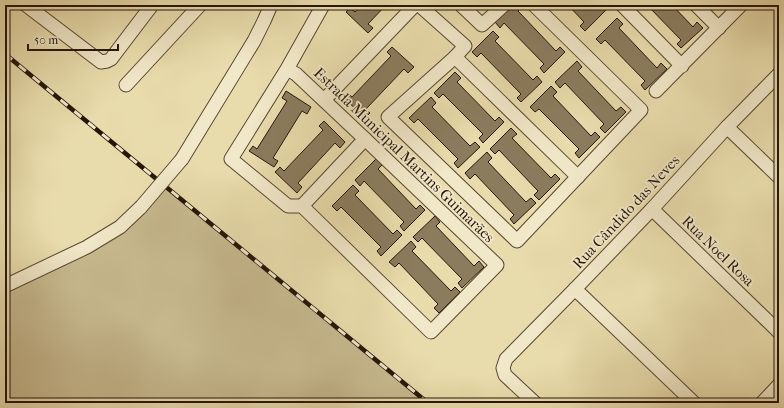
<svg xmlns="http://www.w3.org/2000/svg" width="784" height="408" font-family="'IM FELL French Canon',serif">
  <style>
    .green { fill: #c8ba90; stroke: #76684d }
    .building { fill: #8b7c5e; stroke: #25150a }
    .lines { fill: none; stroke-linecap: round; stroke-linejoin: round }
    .minor-casing { stroke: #564732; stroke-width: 15 }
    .minor { stroke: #f1e8c9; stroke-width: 13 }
    .rail-casing { stroke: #25150a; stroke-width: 4.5 }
    .rail { stroke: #f1e8c9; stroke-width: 3; stroke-dasharray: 9; stroke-linecap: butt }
    .minor-bridge-casing { stroke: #564732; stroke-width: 15; stroke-linecap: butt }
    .minor-bridge { stroke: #f1e8c9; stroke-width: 13 }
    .labels { text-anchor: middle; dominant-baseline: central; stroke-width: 3.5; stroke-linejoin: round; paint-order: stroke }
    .street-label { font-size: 15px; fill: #25150a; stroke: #f1e8c9 }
  </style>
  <rect width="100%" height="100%" fill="#e9dcac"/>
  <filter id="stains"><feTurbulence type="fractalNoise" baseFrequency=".005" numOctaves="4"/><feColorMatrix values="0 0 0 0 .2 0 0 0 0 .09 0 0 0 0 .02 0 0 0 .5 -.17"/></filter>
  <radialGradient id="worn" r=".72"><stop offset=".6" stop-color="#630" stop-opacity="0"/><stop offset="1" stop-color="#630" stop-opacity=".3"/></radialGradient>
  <path class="green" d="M163,185L428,403H5V286L87,247Z"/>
  <g class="building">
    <path d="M361,5H386L368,24L373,28L368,33L346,12L350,8L355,12Z"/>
    <path d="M512,5H520L522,7L518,11L556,51L560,47L565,52L544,73L540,68L544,64L504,23L500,28L495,22Z"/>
    <path d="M568,5H593L597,9L601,5L606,10L585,31L580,26L584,22Z"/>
    <path d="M647,5H672L693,27L697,22L703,28L681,48L677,44L681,40Z"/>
    <path d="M617,18L623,24L619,28L657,68L661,63L667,69L645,90L641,85L645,81L605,40L601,44L596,39Z"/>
    <path d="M493,31L499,37L495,41L533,80L537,76L542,82L521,102L517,98L521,94L481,53L477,57L472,52Z"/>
    <path d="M392,47L414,67L408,73L404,69L366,109L370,113L365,118L344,98L348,93L352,97L391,56L387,52Z"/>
    <path d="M577,61L582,67L578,71L616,111L621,107L626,112L605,133L600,128L604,124L565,83L560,88L555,82Z"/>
    <path d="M455,72L461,78L457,82L495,121L499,117L504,122L483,143L479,138L483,134L443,94L439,98L434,93Z"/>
    <path d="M551,86L557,92L553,96L591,136L595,132L600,137L579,158L575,153L579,149L539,109L535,112L530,107Z"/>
    <path d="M286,91L311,107L307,114L302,111L273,158L278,161L274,167L249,151L253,146L257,149L287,101L282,98Z"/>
    <path d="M431,97L436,103L432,107L470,146L475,142L480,147L458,168L454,163L458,159L418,119L414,123L409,118Z"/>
    <path d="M324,121L345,142L340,148L335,143L298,183L302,187L297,193L275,172L280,167L284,171L323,130L319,126Z"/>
    <path d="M511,128L517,134L512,138L551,178L555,174L560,179L539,200L534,195L538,191L499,150L495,154L490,149Z"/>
    <path d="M487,152L492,158L488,162L526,202L531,198L536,203L514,224L510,219L514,215L475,174L470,179L465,173Z"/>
    <path d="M376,159L382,165L378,169L416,209L420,205L425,210L404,231L400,226L404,222L364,181L360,186L355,180Z"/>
    <path d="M353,185L359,191L355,195L393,234L397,230L402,235L381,256L377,251L381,247L341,207L337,211L332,206Z"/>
    <path d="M435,216L440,222L436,226L474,266L479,261L484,267L462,288L458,283L462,279L422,238L418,242L413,237Z"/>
    <path d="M411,241L416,247L412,251L451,291L455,287L460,292L439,313L434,308L438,304L399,263L395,267L389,262Z"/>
  </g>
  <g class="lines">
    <defs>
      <g id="minor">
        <path d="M26,5L101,62L107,61L111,59L152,5"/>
        <path d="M419,5L465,46L455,57L388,117L517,241L641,110L534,5"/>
        <path d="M461,5L482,25L504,5"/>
        <path d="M622,5L682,66"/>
        <path d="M696,5L719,28"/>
        <path d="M455,57L578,177"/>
        <path d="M287,69L296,74L365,139L497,265L431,332L302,206H288L231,159L287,69L323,5"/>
        <path d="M126,85L200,5"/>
        <path d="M656,91L741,5"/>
        <path d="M324,100L415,5"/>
        <path d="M727,127L779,177"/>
        <path d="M182,159L254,41L264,21L271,5"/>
        <path d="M302,206L365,139"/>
        <path d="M652,209L779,332"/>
        <path d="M5,286L87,247L120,227L141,207"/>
        <path d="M575,289L694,403"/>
        <path d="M535,403L505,375L503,368L506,359L575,289L652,209L727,127L779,74"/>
        <path d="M762,403L779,385"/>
      </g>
    </defs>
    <use href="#minor" class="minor-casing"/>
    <use href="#minor" class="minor"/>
    <defs>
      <path id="rail" d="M5,54L428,403"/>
    </defs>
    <use href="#rail" class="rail-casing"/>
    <use href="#rail" class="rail"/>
    <defs>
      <path id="minor-bridge" d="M141,207L182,159"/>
    </defs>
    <use href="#minor-bridge" class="minor-bridge-casing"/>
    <use href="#minor-bridge" class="minor-bridge"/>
  </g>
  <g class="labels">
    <g class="street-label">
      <text transform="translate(404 155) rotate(44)">Estrada Municipal Martins Guimarães</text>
      <text transform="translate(626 212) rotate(-47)">Rua Cândido das Neves</text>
      <text transform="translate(718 251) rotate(44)">Rua Noel Rosa</text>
    </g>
  </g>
  <rect width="784" height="408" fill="none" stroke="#e9dcac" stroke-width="20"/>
  <rect x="6" y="6" width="772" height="396" fill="none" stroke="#25150a" stroke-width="2"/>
  <rect x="10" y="10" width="764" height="388" fill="none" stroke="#25150a"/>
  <path d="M28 44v6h90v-6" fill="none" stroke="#25150a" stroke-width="2"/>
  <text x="34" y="44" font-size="12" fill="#25150a" stroke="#f1e8c9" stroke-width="3" paint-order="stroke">50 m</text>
  <rect width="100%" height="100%" filter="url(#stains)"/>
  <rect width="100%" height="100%" fill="url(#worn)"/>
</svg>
